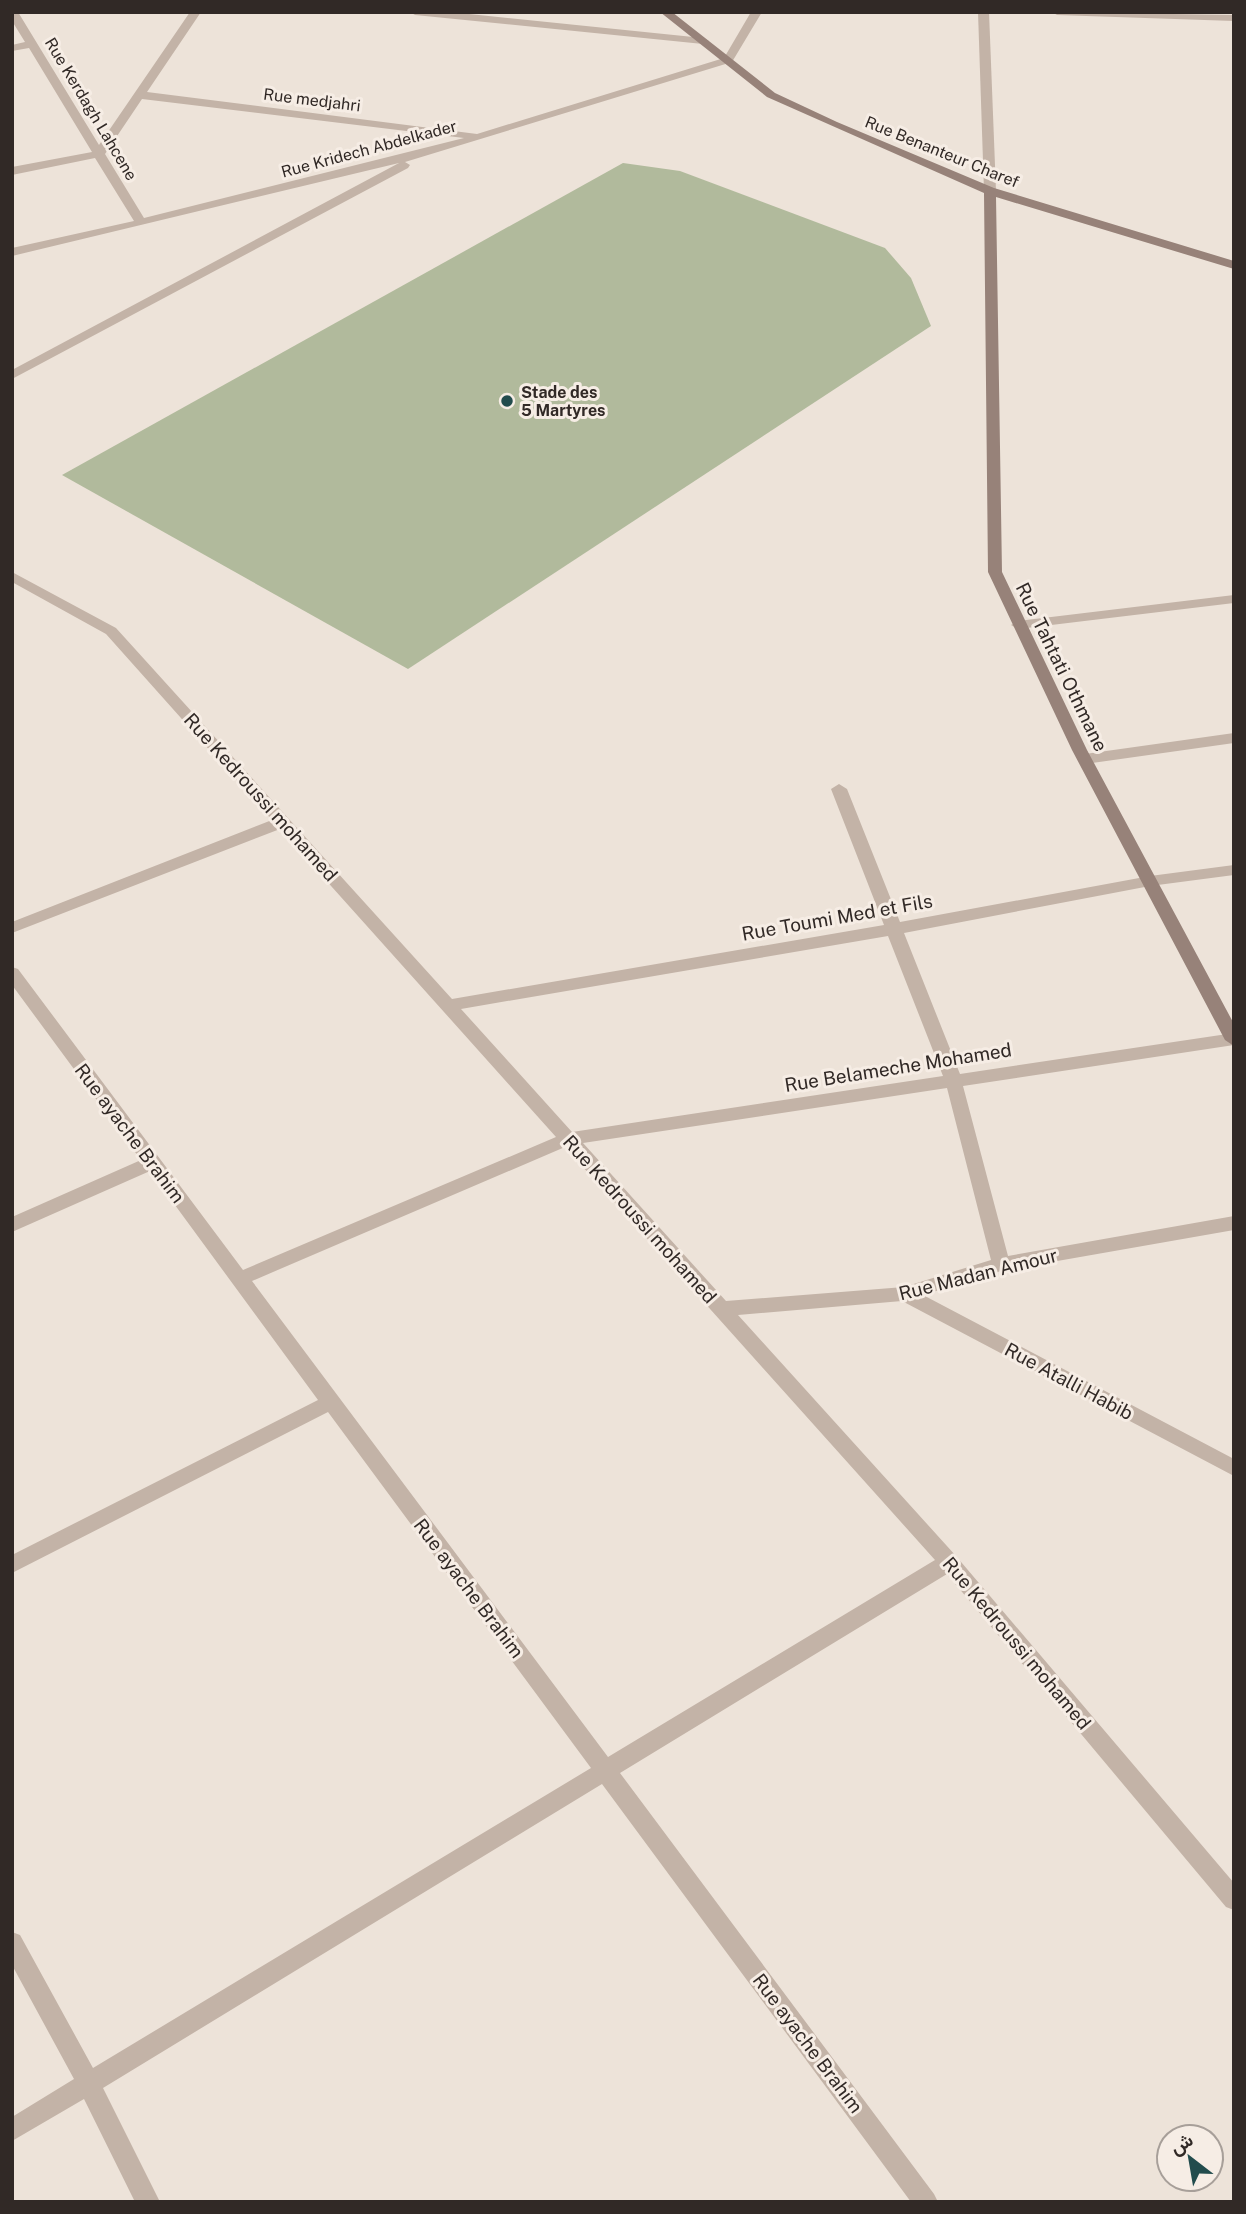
<svg xmlns="http://www.w3.org/2000/svg" width="1246" height="2214" font-family="'Public Sans',Vazirmatn,sans-serif">
  <style>
    .green { fill: #b1ba9c }
    .lines { fill: none; stroke-linecap: round; stroke-linejoin: round }
    .minor { fill: #c3b3a7; fill-rule: evenodd }
    .secondary { fill: #978279; fill-rule: evenodd }
    .poi-dot { fill: #224c4d; stroke: #f6ede5; stroke-width: 2.5 }
    .labels { text-anchor: middle; dominant-baseline: central; stroke-width: 6; stroke-linejoin: round; paint-order: stroke }
    .far-street-label { font-size: 16px; fill: #312926; stroke: #f6ede5 }
    .far-poi-label { font-size: 16px; font-weight: bold; fill: #312926; stroke: #f6ede5; text-anchor: start }
    .street-label { font-size: 19px; fill: #312926; stroke: #f6ede5 }
  </style>
  <rect width="100%" height="100%" fill="#ede3d9"/>
  <path class="green" d="M623,163L680,171L885,248L911,278L931,326L408,669L62,475Z"/>
  <g class="lines">
    <g class="minor">
      <path d="M12,12H18L99,145L190,12H201L147,92L477,134L724,58L751,12H762L732,62L405,162L410,165L408,168L12,379V370L399,163L12,256V248L134,221L95,158L12,175V167L92,152L29,48L12,51V45L25,42L12,21ZM142,99L464,138L144,218L105,154Z"/>
      <path d="M410,12H450L703,38L709,41L703,44L415,15Z"/>
      <path d="M978,12H989L996,191L990,195L984,191Z"/>
      <path d="M1052,12L1234,15V21L1057,15Z"/>
      <path d="M12,572L116,628L452,999L884,925L831,789L839,784L847,789L900,922L1150,876L1234,865V875L1150,886L904,933L960,1074L1234,1033V1045L963,1086L1008,1256L1234,1216V1230L1001,1271L923,1295L1234,1459V1476L902,1301L738,1315L956,1556L1234,1883V1910L1226,1907L947,1574L620,1773L934,2194L938,2202H911L602,1784L103,2088L160,2202H135L84,2099L12,2141V2117L74,2079L12,1965V1932L20,1935L93,2068L591,1768L328,1412L12,1573V1555L318,1400L150,1171L12,1232V1217L141,1160L12,985V967L18,969L243,1270L556,1137L280,829L12,933V922L272,820L106,634L12,582ZM888,936L943,1076L572,1132L461,1009ZM947,1088L991,1260L904,1287L726,1301L583,1143ZM565,1147L935,1560L608,1757L252,1281Z"/>
      <path d="M1234,595V603L1018,629L1011,625L1018,621Z"/>
      <path d="M1234,733V743L1085,764L1077,759L1085,754Z"/>
    </g>
    <path class="secondary" d="M660,12H672L775,93L837,122L994,188L1234,261V269L996,197L1002,572L1087,750L1234,1024V1046L1225,1040L1072,750L988,572L984,193L767,97Z"/>
  </g>
  <circle class="poi-dot" cx="507" cy="401" r="7"/>
  <g class="labels">
    <g class="far-street-label">
      <text transform="translate(312 100) rotate(7)">Rue medjahri</text>
      <text transform="translate(91 109) rotate(59)">Rue Kerdagh Lahcene</text>
      <text transform="translate(369 149) rotate(-15)">Rue Kridech Abdelkader</text>
      <text transform="translate(942 152) rotate(22)">Rue Benanteur Charef</text>
    </g>
    <g class="far-poi-label">
      <text x="521" y="392">Stade des<tspan x="521" dy="18">5 Martyres</tspan></text>
    </g>
    <g class="street-label">
      <text transform="translate(1062 667) rotate(64)">Rue Tahtati Othmane</text>
      <text transform="translate(261 797) rotate(48)">Rue Kedroussi mohamed</text>
      <text transform="translate(837 917) rotate(-10)">Rue Toumi Med et Fils</text>
      <text transform="translate(898 1067) rotate(-9)">Rue Belameche Mohamed</text>
      <text transform="translate(130 1133) rotate(53)">Rue ayache Brahim</text>
      <text transform="translate(640 1219) rotate(48)">Rue Kedroussi mohamed</text>
      <text transform="translate(978 1274) rotate(-14)">Rue Madan Amour</text>
      <text transform="translate(1069 1381) rotate(28)">Rue Atalli Habib</text>
      <text transform="translate(469 1588) rotate(53)">Rue ayache Brahim</text>
      <text transform="translate(1017 1643) rotate(50)">Rue Kedroussi mohamed</text>
      <text transform="translate(808 2043) rotate(53)">Rue ayache Brahim</text>
    </g>
  </g>
  <rect width="1246" height="2214" fill="none" stroke="#312926" stroke-width="28"/>
  <g transform="translate(1190 2158) rotate(329)"><circle r="33" fill="#f6ede5" stroke="#a79f99" stroke-width="2"/>
  <path d="M0-5L12 26L0 18L-12 26Z" fill="#224c4d"/>
  <text y="-10" font-size="19" font-weight="bold" text-anchor="middle" fill="#312926">ش</text>
  </g>
</svg>
